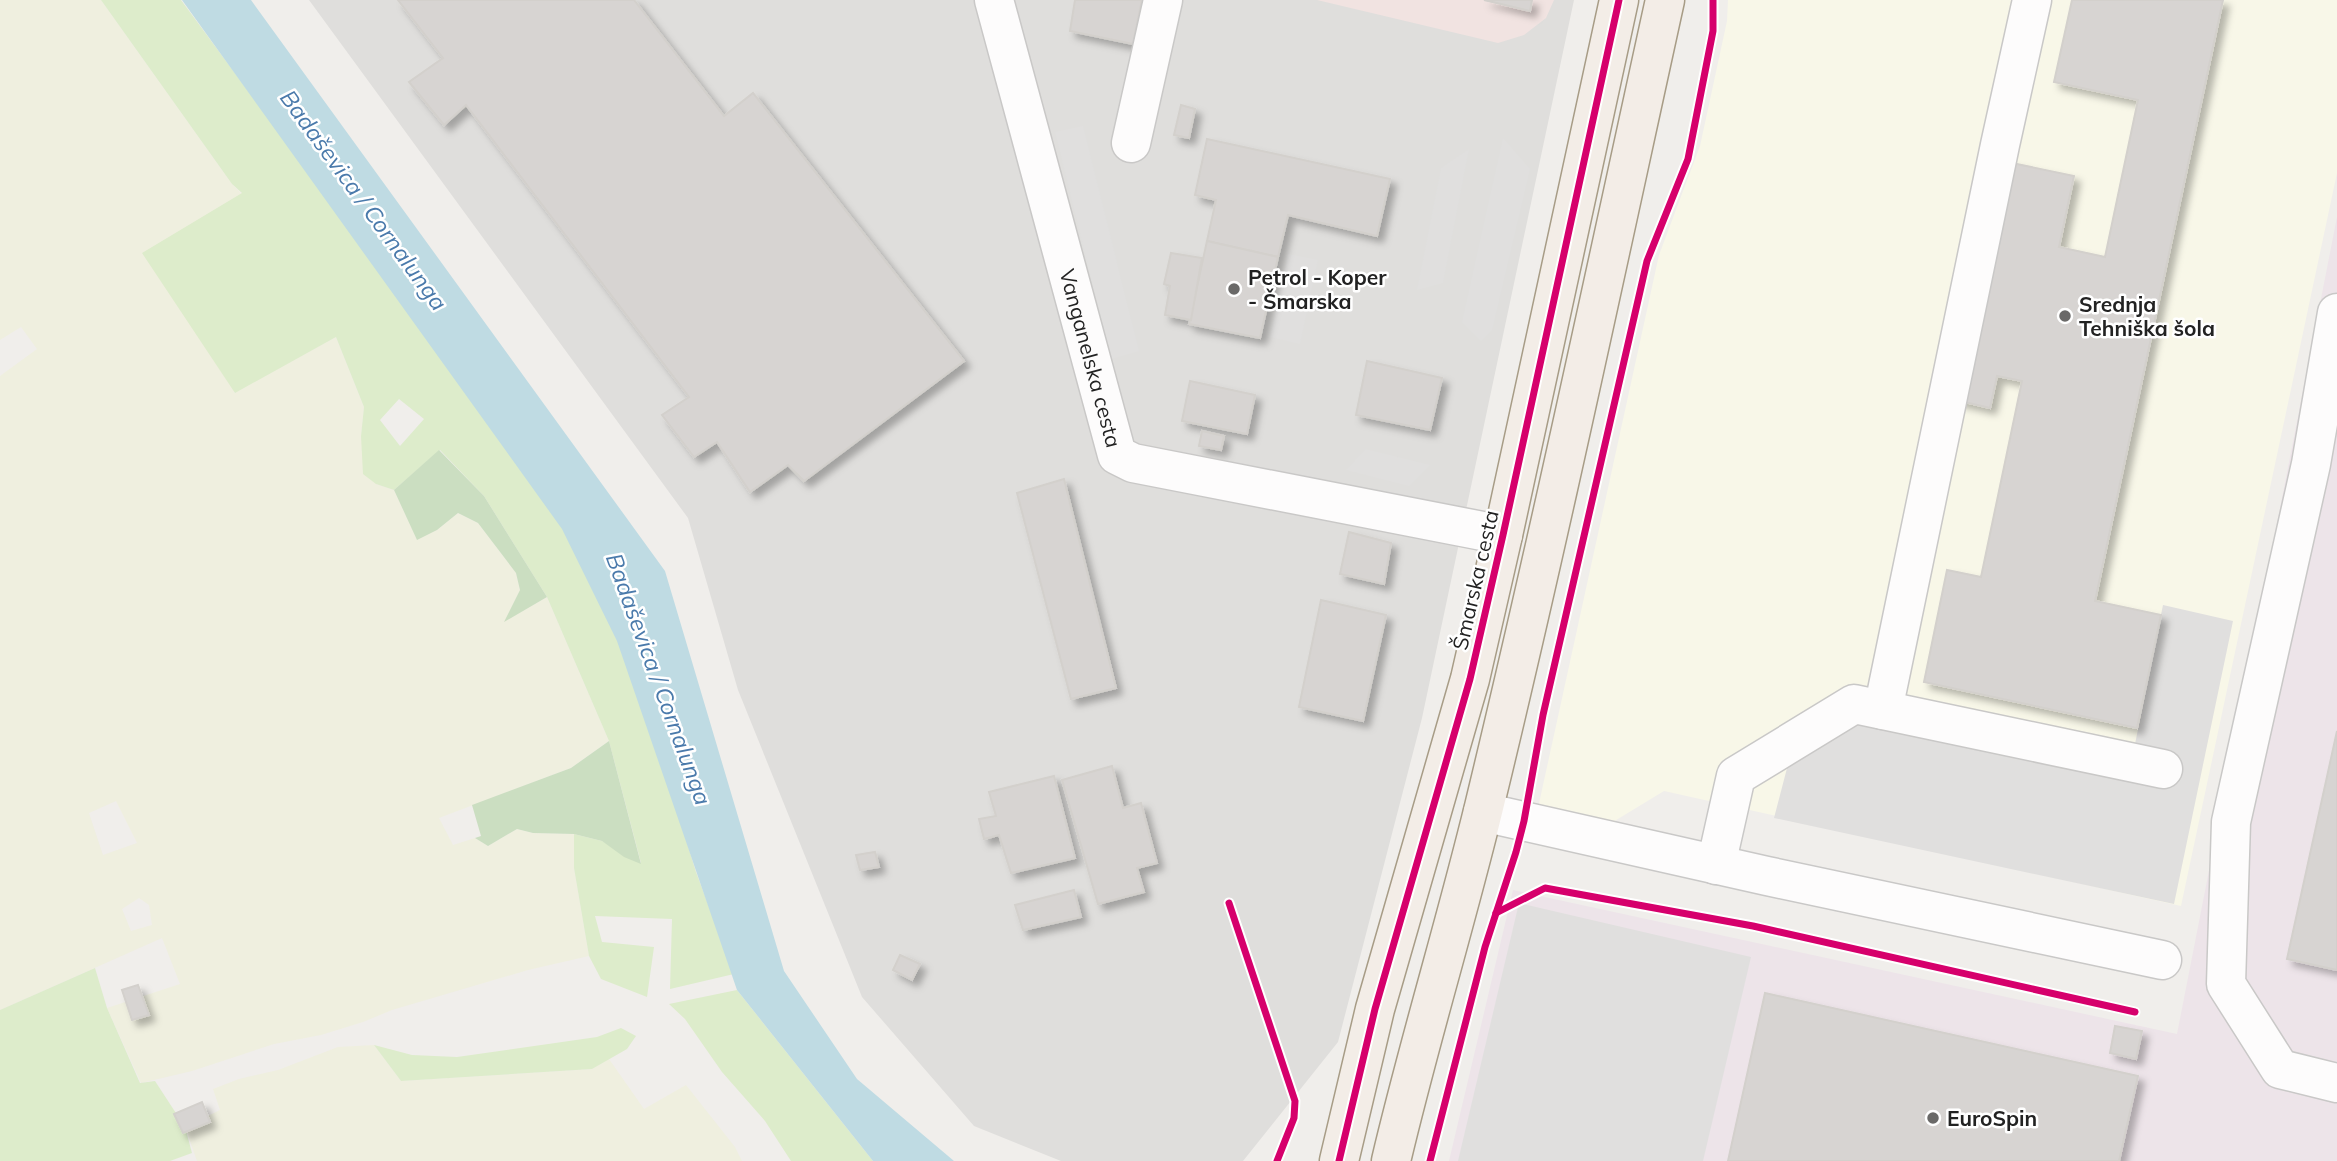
<svg xmlns="http://www.w3.org/2000/svg" width="2337" height="1161" font-family="Mulish,sans-serif">
  <style>
    .residential { fill: #dfdedc }
    .commercial { fill: #f1e3e1 }
    .industrial { fill: #ede4e9 }
    .education { fill: #f8f7e8 }
    .farmland { fill: #efefdf; fill-rule: evenodd }
    .grass { fill: #ddeccb; fill-rule: evenodd }
    .forest { fill: #cbdec1 }
    .parking { fill: #e0dfde }
    .water { fill: #bfdbe3 }
    .building { fill: #d7d4d2; stroke: #d3d0cc; stroke-width: 2; filter: url(#shadow) }
    .lines { fill: none; stroke-linecap: round; stroke-linejoin: round }
    .minor-casing { stroke: #c9c8c7; stroke-width: 41 }
    .major-casing { stroke: #a79c86; stroke-width: 41 }
    .minor { stroke: #fdfcfc; stroke-width: 38 }
    .major { stroke: #f3ede7; stroke-width: 38 }
    .cycleway-casing { stroke: #fff; stroke-width: 11 }
    .cycleway { stroke: #d6006c; stroke-width: 7 }
    .poi-dot { fill: #6a6968; stroke: #fff; stroke-width: 2.5 }
    .labels { text-anchor: middle; dominant-baseline: central; stroke-width: 5; stroke-linejoin: round; paint-order: stroke }
    .poi-label { font-size: 21px; font-weight: bold; fill: #222; stroke: #fff; text-anchor: start }
    .street-label { font-size: 21px; fill: #222; stroke: #fff }
    .water-label { font-size: 23px; font-style: italic; fill: #4a7aab; stroke: #fff }
  </style>
  <defs>
    <filter id="shadow"><feDropShadow dx="6" dy="6" stdDeviation="3.5" flood-color="#0004"/></filter>
  </defs>
  <rect width="100%" height="100%" fill="#f0eeeb"/>
  <path class="residential" d="M309,0H1574L1422,718L1338,1042L1243,1161H1061L974,1126L862,997L738,690L688,518Z"/>
  <path class="commercial" d="M1317,0H1554L1546,18L1524,35L1498,43Z"/>
  <path class="industrial" d="M2337,217V1161H1449L1513,890L2177,1034Z"/>
  <path class="education" d="M1728,0H2337V173L2181,906L1664,791L1608,825L1538,808L1659,255L1700,146L1727,21Z"/>
  <g class="farmland">
    <path d="M0,0H101L232,184L242,194L234,393L336,337L364,407L361,436L376,484L394,490L417,539L437,530L458,513L478,523L516,573L520,590L505,621L547,597L609,741L571,768L439,818L453,845L475,838L488,846L517,829L533,833L574,834V868L589,956L528,970L392,1010L363,1022L321,1035L274,1044L192,1071L141,1083L107,1008L180,984L162,938L0,1010V376L37,349L21,327L0,340ZM116,801L137,843L103,855L89,813ZM139,898L149,905L152,925L131,931L122,909Z"/>
    <path d="M374,1045L401,1081L592,1069L609,1059L644,1109L686,1085L735,1147L742,1161H197L185,1127L220,1110L213,1089L239,1079L278,1070L338,1047Z"/>
  </g>
  <g class="grass">
    <path d="M101,0H181L547,497L621,629L696,872L734,974L670,989L672,919L595,916L602,942L654,947L647,997L601,979L589,956L574,868V834L602,841L641,863L609,741L547,597L484,496L440,450L394,490L376,484L363,474L361,436L364,407L336,337L235,393L142,253L242,193L232,184ZM399,399L424,419L400,446L380,420Z"/>
    <path d="M95,968L107,1008L140,1083L155,1081L185,1127L192,1153L170,1161H0V1010Z"/>
    <path d="M737,990L873,1161H791L765,1121L722,1072L685,1019L669,1004Z"/>
    <path d="M621,1028L636,1036L627,1049L592,1069L401,1081L374,1045L412,1055L457,1057L597,1037Z"/>
  </g>
  <g class="forest">
    <path d="M439,450L484,496L547,597L504,622L520,590L516,573L478,523L458,513L437,530L417,540L394,490Z"/>
    <path d="M609,741L641,864L624,857L602,841L574,834L533,833L517,829L488,846L475,838L481,836L472,805L571,768Z"/>
  </g>
  <g class="parking">
    <path d="M1083,126L1139,351L1111,359L1055,132Z"/>
    <path d="M1503,138L1530,169L1492,330L1481,341L1462,322Z"/>
    <path d="M1469,149L1443,283L1417,290L1441,168Z"/>
    <path d="M1288,254L1318,260L1300,344L1270,337Z"/>
    <path d="M1365,449L1430,465L1409,486L1346,470Z"/>
    <path d="M2163,605L2233,621L2174,904L1774,818L1798,726L1850,695L2133,754Z"/>
    <path d="M1519,903L1751,957L1703,1161H1458Z"/>
  </g>
  <path class="water" d="M182,0H251L665,571L784,971L857,1079L954,1161H873L737,990L617,641L562,529Z"/>
  <g class="building">
    <path d="M398,0H634L724,116L753,93L964,361L804,481L788,465L750,492L717,442L694,457L662,415L689,397L466,105L444,125L409,82L443,58Z"/>
    <path d="M1075,0H1142L1133,44L1070,31Z"/>
    <path d="M1484,0H1532L1530,11Z"/>
    <path d="M2072,0H2223L2095,601L2161,615L2137,728L1924,682L1947,570L1981,577L2022,381L1997,376L1990,408L1956,400L2007,162L2074,176L2059,247L2105,257L2138,100L2054,82Z"/>
    <path d="M1181,105L1195,109L1189,138L1174,135Z"/>
    <path d="M1207,139L1390,179L1377,236L1288,215L1278,257L1207,241L1216,200L1195,195Z"/>
    <path d="M1207,241L1278,257L1260,338L1189,324Z"/>
    <path d="M1171,253L1202,258L1191,320L1165,315L1170,286L1164,284Z"/>
    <path d="M1367,361L1442,378L1430,430L1356,415Z"/>
    <path d="M1190,381L1255,395L1247,434L1182,421Z"/>
    <path d="M1202,431L1224,436L1221,450L1199,446Z"/>
    <path d="M1064,479L1116,688L1071,699L1017,493Z"/>
    <path d="M1349,532L1391,543L1384,584L1340,574Z"/>
    <path d="M1321,600L1386,615L1363,721L1299,707Z"/>
    <path d="M2337,731V970L2287,959Z"/>
    <path d="M1112,766L1123,808L1141,803L1157,863L1137,868L1144,892L1098,904L1062,780Z"/>
    <path d="M1054,776L1075,858L1011,873L999,835L984,839L979,819L996,816L989,792Z"/>
    <path d="M875,852L879,867L860,870L856,855Z"/>
    <path d="M1074,890L1081,917L1023,930L1015,905Z"/>
    <path d="M900,955L920,964L912,980L893,970Z"/>
    <path d="M138,985L149,1015L132,1020L122,990Z"/>
    <path d="M1765,993L2138,1076L2119,1161H1728Z"/>
    <path d="M2115,1026L2142,1031L2136,1059L2110,1053Z"/>
    <path d="M202,1102L210,1122L183,1133L174,1114Z"/>
  </g>
  <g class="lines">
    <defs>
      <g id="minor">
        <path id="s1" d="M994,0L1117,455L1133,463L1503,535"/>
        <path d="M1131,143L1163,0"/>
        <path d="M2337,313L2311,464L2231,822L2226,984L2280,1069L2337,1083"/>
        <path d="M1883,710L2000,145L2032,0"/>
        <path d="M1483,812L1767,876L2162,960"/>
        <path d="M1716,865L1736,776L1854,704L2163,769"/>
      </g>
      <g id="major">
        <path d="M1339,1161L1375,1009L1470,679L1503,535L1619,0"/>
        <path d="M1391,1161C1419,1042 1455,926 1484,807C1549,539 1606,269 1665,0"/>
      </g>
    </defs>
    <use href="#minor" class="minor-casing"/>
    <use href="#major" class="major-casing"/>
    <use href="#minor" class="minor"/>
    <use href="#major" class="major"/>
    <defs>
      <g id="cycleway">
        <path d="M1229,903L1295,1101L1294,1118L1277,1161"/>
        <path d="M1496,913L1545,888L1753,926L2135,1012"/>
        <path d="M1339,1161L1375,1009L1470,679L1503,535L1619,0"/>
        <path d="M1430,1161L1485,947L1516,852L1524,821L1543,715L1647,261L1688,159L1713,31V0"/>
      </g>
    </defs>
    <use href="#cycleway" class="cycleway-casing"/>
    <use href="#cycleway" class="cycleway"/>
  </g>
  <g class="poi-dot">
    <circle cx="1234" cy="289" r="7"/>
    <circle cx="2065" cy="316" r="7"/>
    <circle cx="1933" cy="1118" r="7"/>
  </g>
  <g class="labels">
    <g class="poi-label">
      <text x="1248" y="277">Petrol - Koper<tspan x="1248" dy="24">- Šmarska</tspan></text>
      <text x="2079" y="304">Srednja<tspan x="2079" dy="24">Tehniška šola</tspan></text>
      <text x="1947" y="1118">EuroSpin</text>
    </g>
    <g class="street-label">
      <text stroke="none"><textPath href="#s1" startOffset="371">Vanganelska cesta</textPath></text>
      <text transform="translate(1475 580) rotate(-77)">Šmarska cesta</text>
    </g>
    <g class="water-label">
      <text transform="translate(364 200) rotate(54)">Badaševica / Cornalunga</text>
      <text transform="translate(659 679) rotate(70)">Badaševica / Cornalunga</text>
    </g>
  </g>
</svg>
